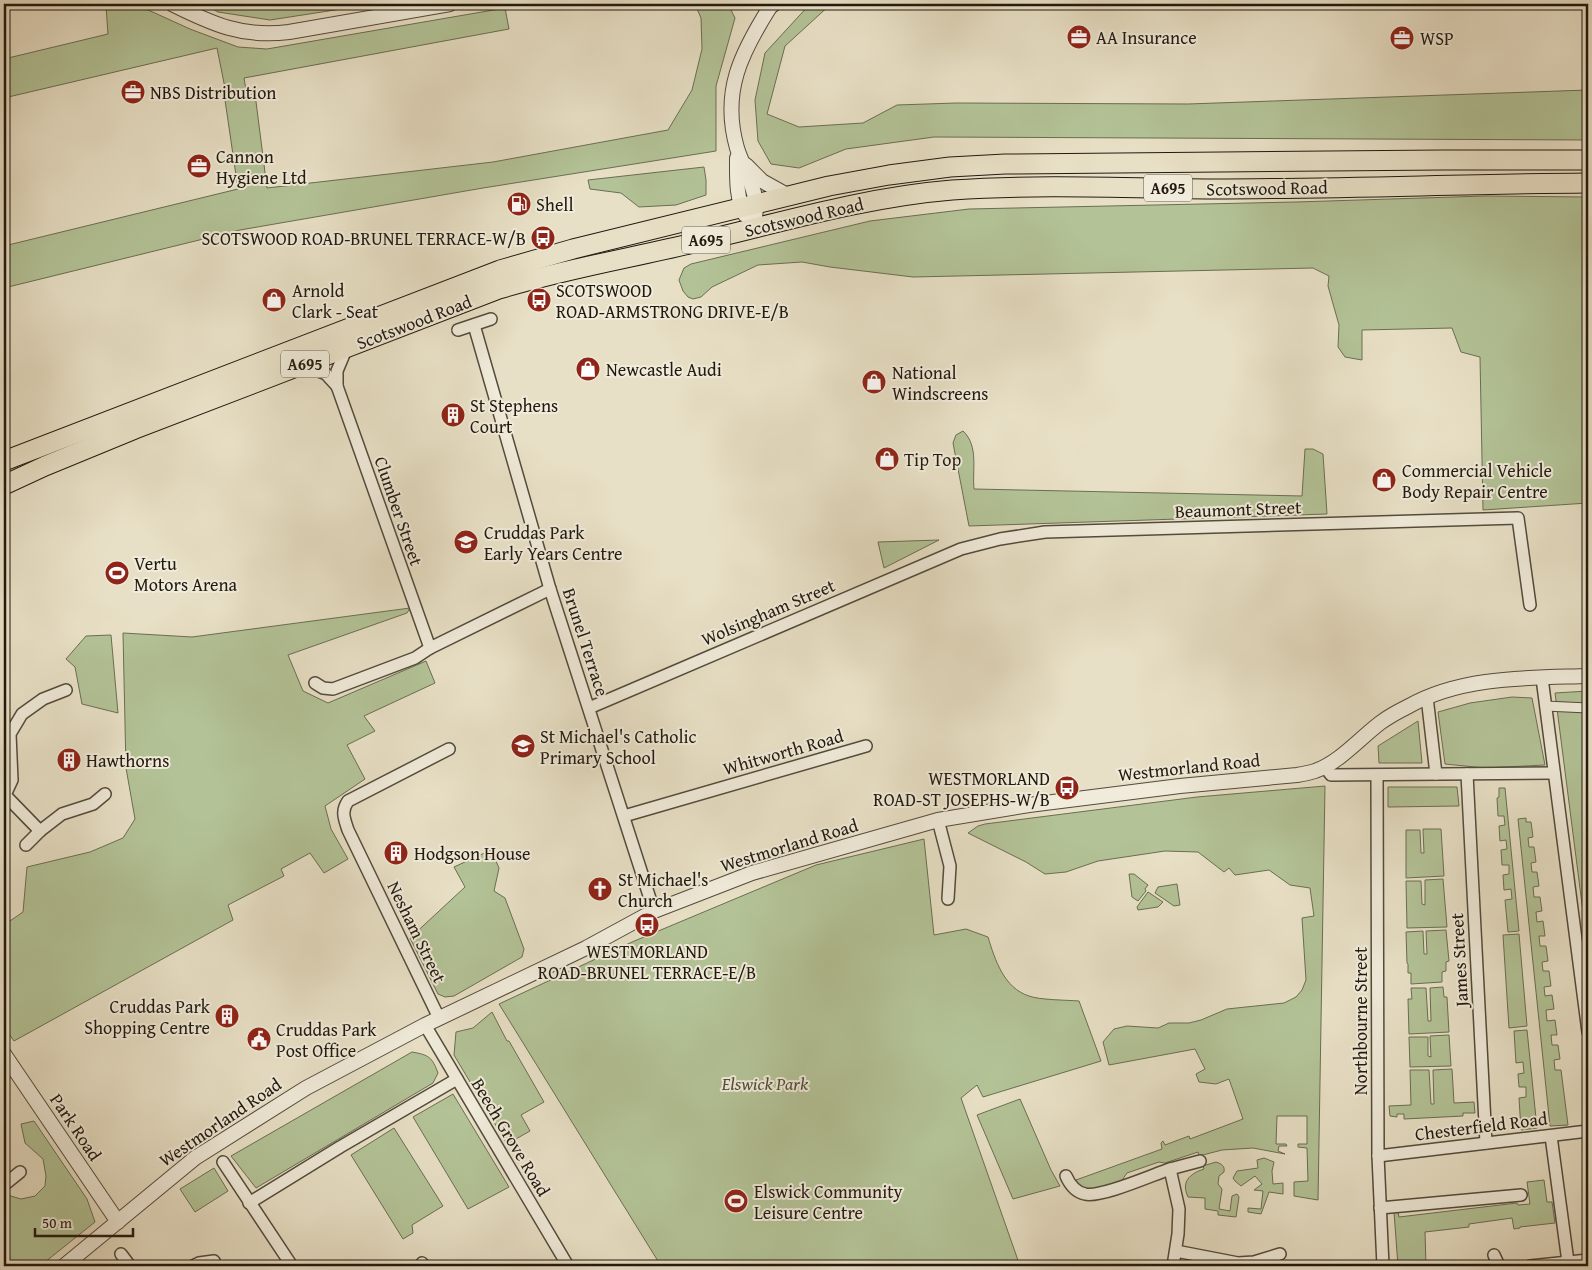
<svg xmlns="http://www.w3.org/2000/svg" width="1592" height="1270" font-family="'Gentium Book Plus',serif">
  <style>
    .green { fill: #b3c397; stroke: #6a6e53 }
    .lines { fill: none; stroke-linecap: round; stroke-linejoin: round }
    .pedestrian-casing { stroke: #534b3d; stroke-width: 11 }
    .minor-casing { stroke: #534b3d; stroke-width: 14 }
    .tertiary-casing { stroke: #534b3d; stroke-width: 16 }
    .primary-casing { stroke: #21190f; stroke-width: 21 }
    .pedestrian { stroke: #f0ebda; stroke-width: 9 }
    .minor { stroke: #f0ebda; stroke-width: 11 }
    .tertiary { stroke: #f0ebda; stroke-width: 14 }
    .primary { stroke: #e8e0c6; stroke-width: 19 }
    .labels { text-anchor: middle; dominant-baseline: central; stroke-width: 4; stroke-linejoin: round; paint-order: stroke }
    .shield { fill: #f0ebda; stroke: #5f584c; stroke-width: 1 }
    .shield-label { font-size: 16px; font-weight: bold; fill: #21190f }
    .poi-label { font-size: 18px; fill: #21190f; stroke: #f0ebda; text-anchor: start }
    .street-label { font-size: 18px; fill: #21190f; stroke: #f0ebda }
    .park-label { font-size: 18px; font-style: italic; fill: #4d4c38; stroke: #f0ebda }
  </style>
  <rect width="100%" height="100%" fill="#e8e0c6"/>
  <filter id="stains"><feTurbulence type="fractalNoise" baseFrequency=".004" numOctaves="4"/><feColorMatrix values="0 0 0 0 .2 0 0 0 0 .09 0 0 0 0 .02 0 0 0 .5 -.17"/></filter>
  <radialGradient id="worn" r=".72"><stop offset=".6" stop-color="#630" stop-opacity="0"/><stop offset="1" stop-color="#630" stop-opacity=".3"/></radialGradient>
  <g class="green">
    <path d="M102,4H135L190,29L238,47L267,49L505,8L509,29L244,78L246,90L226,93L217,48L4,98V59L108,34L106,6Z"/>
    <path d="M204,4H374L270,20L218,12Z"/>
    <path d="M695,4H728L735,18L716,86V151L483,188L240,230L4,288V246L238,189L225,100L255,94L267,188L493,162L668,130L692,90L702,49L701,18Z"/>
    <path d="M810,4H831L785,46L767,114L799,127L863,123L897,105L956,103L1188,104L1588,90V140L934,137L846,149L799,168L771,164L758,141L755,100L765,53Z"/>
    <path d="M704,167L706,180V195L676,205L639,207L621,193L590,189L588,180Z"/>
    <path d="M1485,196L1588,197V503L1483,510L1480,357L1461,352L1452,328L1362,330V360L1345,357L1338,347L1339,325L1328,286L1329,276L1313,268L913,277L830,267L802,262L758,265L712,287L701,297L693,299L688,297L683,291L679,280L684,268L691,264L870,221L969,209L1296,202Z"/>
    <path d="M963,431C979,446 972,470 974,489L1302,496L1305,449H1313L1323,454L1327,514L969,526L953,443L956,435Z"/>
    <path d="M939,540L884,568L878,542Z"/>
    <path d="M410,608L407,613L288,655L303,691L328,703L426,661L435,683L364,716L375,731L347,745L365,779L325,806L331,829L348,859L324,873L310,853L281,869L284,876L228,905L233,920L14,1041L4,1027V925L23,912L27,867L90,852L123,838L135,819L126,768L123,633L192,637Z"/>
    <path d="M111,635L118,713L82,704L75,667L66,659L86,636Z"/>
    <path d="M1588,691V951L1555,693Z"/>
    <path d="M1512,697L1532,698L1545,765L1485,768L1445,764L1438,712L1470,703Z"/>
    <path d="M1418,721L1422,763H1379L1378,746Z"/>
    <path d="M1325,786L1318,1200L1294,1196V1182L1308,1181L1307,1148L1298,1147V1144H1307V1116H1277L1276,1144H1286L1287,1146H1279L1278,1151L1285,1154L1253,1148L1222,1150L1199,1156L1198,1152L1165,1163L1159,1162L1127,1173L1120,1183L1090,1192L1078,1185L1076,1180L1162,1149L1161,1143L1163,1141L1165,1145L1189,1136L1190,1139L1243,1119L1229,1079L1216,1084L1199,1082L1196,1074L1205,1069L1195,1049L1109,1065L1103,1042L1114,1029L1127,1026L1158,1028L1169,1023H1189L1201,1020L1227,1009L1284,1003L1296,997L1302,990L1306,980L1302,918L1314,916L1310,888L1290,885L1269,870L1235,875L1229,868L1224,872L1198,852L1165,851L1098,861L1066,872L1045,874L1026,862L968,833L978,826L985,824L1197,797Z"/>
    <path d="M1388,787H1457L1459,806L1388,807Z"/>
    <path d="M1499,788H1505L1519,931L1508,932L1505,900L1512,899L1511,889L1504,890L1503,875L1509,874V865H1502L1501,850L1507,849L1506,840L1500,841L1499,826L1505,825L1504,816H1498L1497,798L1499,797Z"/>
    <path d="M1526,818V822H1531L1533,837L1528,838L1529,847H1534L1536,862L1531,863L1532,872H1537L1539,886L1533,887L1534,897H1540L1542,911L1536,912L1537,922L1543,921L1545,936H1539L1540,946H1546L1548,961L1542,962L1543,971H1549L1551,986L1544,987L1545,996L1552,995L1554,1009L1546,1010L1547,1021L1555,1020L1557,1035H1551L1552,1045H1558L1560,1059L1554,1060L1555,1070H1561L1568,1125L1550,1126L1518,819Z"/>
    <path d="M1423,829H1441L1444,876L1406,878V830H1420L1421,853H1424Z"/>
    <path d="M924,839L934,935L966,929L988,937C995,960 1004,988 1029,996C1039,1000 1067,1000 1079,1001L1101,1061L983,1097L977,1085L961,1098L1020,1266H661L499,1004L632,942L816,865Z"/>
    <path d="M491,850L499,868L494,891L505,898L524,949L522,957L454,996L445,997L438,994L410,938L465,887L454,867Z"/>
    <path d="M1129,874H1134L1148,885L1145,889L1146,891L1138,901L1132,897Z"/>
    <path d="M1443,879L1447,927L1407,928L1406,881H1421L1422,904L1425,905V880Z"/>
    <path d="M1177,884L1180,905L1174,906L1155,893L1158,887Z"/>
    <path d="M1148,892L1163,902L1158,907L1138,910L1137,907Z"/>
    <path d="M1446,930L1449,961L1446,962V971L1442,972V982L1411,984V973H1408V964L1407,963L1406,932L1423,931L1424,954H1427L1426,931Z"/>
    <path d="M1519,934L1527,1026L1509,1028L1503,935Z"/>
    <path d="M1443,987L1444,997H1447L1449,1032L1409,1034L1408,999H1412L1411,988H1426L1428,1021H1431L1430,988Z"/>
    <path d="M492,1012L507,1041H509L544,1102L521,1115L530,1131L507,1144L454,1055L456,1032L473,1028Z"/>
    <path d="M1527,1030L1537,1128L1521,1130L1519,1098L1526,1097V1087H1519L1518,1074L1524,1073L1523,1062L1516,1063L1514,1031Z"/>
    <path d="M1449,1035L1451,1066L1410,1067L1409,1037H1428V1056L1431,1057L1430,1036Z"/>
    <path d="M412,1052C429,1055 432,1057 438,1073L433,1083L256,1188L231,1156Z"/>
    <path d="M1452,1069L1454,1103L1474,1102L1475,1113H1463V1116L1404,1119V1114H1397V1117L1390,1116L1389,1106L1411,1105L1410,1070H1429L1431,1104H1434L1433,1070Z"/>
    <path d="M453,1094L509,1187L468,1209L413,1117Z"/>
    <path d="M1020,1099L1051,1170L1060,1186L1013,1199L977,1115Z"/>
    <path d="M34,1121L87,1199L95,1222L40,1266H4V1194L21,1199L35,1196L45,1186L46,1176L43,1159L25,1143L21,1124Z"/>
    <path d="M394,1128L443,1206L412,1225L413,1233L403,1239L351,1155Z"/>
    <path d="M1264,1158L1274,1162L1272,1171L1273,1184L1283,1183V1194L1269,1192L1261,1214L1248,1212V1208L1261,1209L1263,1191L1254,1190L1262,1184L1255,1176L1241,1186L1235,1181L1233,1178L1237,1171L1258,1168L1257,1160Z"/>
    <path d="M1216,1162C1222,1164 1225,1166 1224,1172L1219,1176L1218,1184L1222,1189L1219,1209L1230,1211L1232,1196L1237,1194L1239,1197L1236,1217L1218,1215V1211L1205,1209V1198L1188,1197C1181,1182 1189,1174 1204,1169L1203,1166Z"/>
    <path d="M214,1168L228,1191L195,1212L180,1189Z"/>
    <path d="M1544,1180L1547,1202H1552L1555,1223L1520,1227V1228L1514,1229L1512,1218L1469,1224V1227L1425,1232L1426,1266H1398L1394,1212H1398L1399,1217L1517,1203L1518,1205L1530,1204L1527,1182Z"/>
  </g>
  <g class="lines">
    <defs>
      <path id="pedestrian" d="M1545,706L1588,708"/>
      <g id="minor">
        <path d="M474,325L550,589L654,911"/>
        <path d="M458,330L491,319"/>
        <path d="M347,347L337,371V386L430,648L550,589"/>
        <path d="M303,365L326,374L337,386"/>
        <path d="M1542,678L1588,1032"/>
        <path d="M315,683L323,688L333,689L415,658L430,648"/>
        <path d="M1427,697L1436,774"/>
        <path d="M589,708L961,549L1000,539L1045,532L1518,518L1530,605"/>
        <path d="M1325,767L1331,775L1554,773"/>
        <path d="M1467,774L1486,1143"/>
        <path d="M1377,775L1378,1156L1383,1266"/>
        <path d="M4,794L40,831L62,814L93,804L105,794"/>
        <path d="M5,795L12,780L10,734L22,714L43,699L66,690"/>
        <path d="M624,816L866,746"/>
        <path d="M938,820L950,866L948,899"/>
        <path d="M26,845L40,831"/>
        <path d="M439,1018L348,830C344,818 341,811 348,801L449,749"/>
        <path d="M425,1025L568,1266"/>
        <path d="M1551,1136L1568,1262"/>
        <path d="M1378,1156L1588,1131"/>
        <path d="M223,1162L292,1266"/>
        <path d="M1066,1176C1070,1185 1075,1192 1085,1194C1101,1198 1152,1175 1170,1169"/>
        <path d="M4,1185L20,1172"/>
        <path d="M249,1203L340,1147L457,1079"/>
        <path d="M1380,1208L1521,1195"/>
        <path d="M1176,1251L1238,1263L1254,1262L1280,1254"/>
        <path d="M121,1254L130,1266"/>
        <path d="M1494,1255L1499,1266"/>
        <path d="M422,1263L424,1266"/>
        <path d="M193,1266L199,1263L214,1261"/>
        <path d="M1173,1266L1178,1234L1179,1209L1170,1169L1200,1161"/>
        <path d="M1530,1266L1588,1260"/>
      </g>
      <g id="tertiary">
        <path d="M172,4C212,24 243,38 289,32L450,4"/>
        <path d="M737,158C737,177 736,198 745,215"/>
        <path d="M746,165L762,181L789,196"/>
        <path d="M753,229C754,222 756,214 756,206C756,188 742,165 737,148C721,92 741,53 770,7L774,4"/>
        <path d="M4,1054L118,1222"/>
        <path d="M64,1266L195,1158L306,1088L425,1025L586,948L654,911L752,873L938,820L1029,805L1180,786L1297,775C1303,774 1309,773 1315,771C1340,762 1359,739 1380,723C1388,717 1399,711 1409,706C1462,676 1529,678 1588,676"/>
      </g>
      <g id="primary">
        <path d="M4,461L500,270L573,249L829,186L889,175L950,167L1005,164L1442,160H1588"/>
        <path d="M4,485L45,466L135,429L499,289C564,269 631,258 698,242C782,222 866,197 952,190C1039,184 1126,188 1212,189C1337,189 1463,184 1588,183"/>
      </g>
    </defs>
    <use href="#pedestrian" class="pedestrian-casing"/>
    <use href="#minor" class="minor-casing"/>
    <use href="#tertiary" class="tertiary-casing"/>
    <use href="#primary" class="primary-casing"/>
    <use href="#pedestrian" class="pedestrian"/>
    <use href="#minor" class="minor"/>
    <use href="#tertiary" class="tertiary"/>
    <use href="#primary" class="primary"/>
  </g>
  <defs>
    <symbol id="office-disc" viewBox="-11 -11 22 22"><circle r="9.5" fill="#8f2418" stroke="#f0ebda"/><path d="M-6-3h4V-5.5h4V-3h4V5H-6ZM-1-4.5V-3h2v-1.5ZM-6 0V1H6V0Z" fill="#fff"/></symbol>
    <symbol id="fuel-disc" viewBox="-11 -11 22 22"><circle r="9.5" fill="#8f2418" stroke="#f0ebda"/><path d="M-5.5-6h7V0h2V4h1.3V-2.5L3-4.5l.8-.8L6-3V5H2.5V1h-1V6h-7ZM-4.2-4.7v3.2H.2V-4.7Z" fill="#fff"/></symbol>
    <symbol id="bus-disc" viewBox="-11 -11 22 22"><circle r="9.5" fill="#8f2418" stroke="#f0ebda"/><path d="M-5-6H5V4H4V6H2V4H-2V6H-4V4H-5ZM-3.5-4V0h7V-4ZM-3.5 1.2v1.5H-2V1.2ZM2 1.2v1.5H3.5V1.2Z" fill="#fff"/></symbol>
    <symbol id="shop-disc" viewBox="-11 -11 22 22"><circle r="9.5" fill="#8f2418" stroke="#f0ebda"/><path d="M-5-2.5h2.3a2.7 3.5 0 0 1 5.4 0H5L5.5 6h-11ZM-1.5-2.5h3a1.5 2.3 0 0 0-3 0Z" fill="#fff"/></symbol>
    <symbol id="building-disc" viewBox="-11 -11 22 22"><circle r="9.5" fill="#8f2418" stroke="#f0ebda"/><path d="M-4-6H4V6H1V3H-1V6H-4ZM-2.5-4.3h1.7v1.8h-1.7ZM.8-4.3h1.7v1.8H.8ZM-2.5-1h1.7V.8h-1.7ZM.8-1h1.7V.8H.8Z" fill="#fff"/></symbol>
    <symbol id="school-disc" viewBox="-11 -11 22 22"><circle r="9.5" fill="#8f2418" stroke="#f0ebda"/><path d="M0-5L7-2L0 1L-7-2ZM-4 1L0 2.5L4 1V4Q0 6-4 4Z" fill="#fff"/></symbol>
    <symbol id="stadium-disc" viewBox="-11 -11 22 22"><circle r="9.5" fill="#8f2418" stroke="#f0ebda"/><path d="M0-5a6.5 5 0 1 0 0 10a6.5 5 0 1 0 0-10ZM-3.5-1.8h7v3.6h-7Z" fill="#fff"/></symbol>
    <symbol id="church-disc" viewBox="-11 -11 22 22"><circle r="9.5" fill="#8f2418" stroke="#f0ebda"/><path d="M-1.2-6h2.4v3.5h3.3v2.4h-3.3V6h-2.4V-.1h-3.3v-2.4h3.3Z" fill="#fff"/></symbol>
    <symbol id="civic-disc" viewBox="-11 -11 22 22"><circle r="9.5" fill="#8f2418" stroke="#f0ebda"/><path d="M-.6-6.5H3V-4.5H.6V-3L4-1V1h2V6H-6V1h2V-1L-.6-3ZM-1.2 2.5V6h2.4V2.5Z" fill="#fff"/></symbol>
  </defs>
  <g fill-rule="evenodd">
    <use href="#office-disc" x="1065" y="23" width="28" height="28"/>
    <use href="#office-disc" x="1388" y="24" width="28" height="28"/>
    <use href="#office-disc" x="119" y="78" width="28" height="28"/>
    <use href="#office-disc" x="185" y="152" width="28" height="28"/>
    <use href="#fuel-disc" x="505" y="190" width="28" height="28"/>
    <use href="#bus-disc" x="529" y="224" width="28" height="28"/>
    <use href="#shop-disc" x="260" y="286" width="28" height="28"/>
    <use href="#bus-disc" x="525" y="286" width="28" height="28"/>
    <use href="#shop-disc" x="574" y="355" width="28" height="28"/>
    <use href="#shop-disc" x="860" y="368" width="28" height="28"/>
    <use href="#building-disc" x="439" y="401" width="28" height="28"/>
    <use href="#shop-disc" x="873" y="445" width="28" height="28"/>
    <use href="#shop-disc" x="1370" y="466" width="28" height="28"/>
    <use href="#school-disc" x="452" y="528" width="28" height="28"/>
    <use href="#stadium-disc" x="103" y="559" width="28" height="28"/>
    <use href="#school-disc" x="509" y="732" width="28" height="28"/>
    <use href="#building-disc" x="55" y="746" width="28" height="28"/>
    <use href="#bus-disc" x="1053" y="774" width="28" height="28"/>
    <use href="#building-disc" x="382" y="839" width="28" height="28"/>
    <use href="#church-disc" x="586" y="875" width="28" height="28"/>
    <use href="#bus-disc" x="633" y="911" width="28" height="28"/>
    <use href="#building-disc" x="213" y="1002" width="28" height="28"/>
    <use href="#civic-disc" x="245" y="1025" width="28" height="28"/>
    <use href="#stadium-disc" x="722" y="1187" width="28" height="28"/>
  </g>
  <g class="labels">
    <g class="shield">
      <rect x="1144" y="174.5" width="48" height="27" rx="4"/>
      <rect x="682" y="226.5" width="48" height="27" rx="4"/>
      <rect x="281" y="350.5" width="48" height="27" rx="4"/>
    </g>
    <g class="shield-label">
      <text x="1168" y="188">A695</text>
      <text x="706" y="240">A695</text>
      <text x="305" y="364">A695</text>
    </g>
    <g class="poi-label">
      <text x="1096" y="37">AA Insurance</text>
      <text x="1420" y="38">WSP</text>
      <text x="150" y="92">NBS Distribution</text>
      <text x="216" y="156">Cannon<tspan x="216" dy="21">Hygiene Ltd</tspan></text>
      <text x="536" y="204">Shell</text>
      <text x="526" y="238" text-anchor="end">SCOTSWOOD ROAD-BRUNEL TERRACE-W/B</text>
      <text x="292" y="290">Arnold<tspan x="292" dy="21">Clark - Seat</tspan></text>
      <text x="556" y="290">SCOTSWOOD<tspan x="556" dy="21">ROAD-ARMSTRONG DRIVE-E/B</tspan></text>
      <text x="606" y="369">Newcastle Audi</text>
      <text x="892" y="372">National<tspan x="892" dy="21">Windscreens</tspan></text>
      <text x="470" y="405">St Stephens<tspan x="470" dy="21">Court</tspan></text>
      <text x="904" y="459">Tip Top</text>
      <text x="1402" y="470">Commercial Vehicle<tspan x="1402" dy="21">Body Repair Centre</tspan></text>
      <text x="484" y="532">Cruddas Park<tspan x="484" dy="21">Early Years Centre</tspan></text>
      <text x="134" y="563">Vertu<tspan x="134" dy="21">Motors Arena</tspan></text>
      <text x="540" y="736">St Michael's Catholic<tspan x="540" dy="21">Primary School</tspan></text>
      <text x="86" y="760">Hawthorns</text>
      <text x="1050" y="778" text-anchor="end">WESTMORLAND<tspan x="1050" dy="21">ROAD-ST JOSEPHS-W/B</tspan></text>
      <text x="414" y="853">Hodgson House</text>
      <text x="618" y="879">St Michael's<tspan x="618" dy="21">Church</tspan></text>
      <text x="647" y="951" text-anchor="middle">WESTMORLAND<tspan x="647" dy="21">ROAD-BRUNEL TERRACE-E/B</tspan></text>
      <text x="210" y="1006" text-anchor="end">Cruddas Park<tspan x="210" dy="21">Shopping Centre</tspan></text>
      <text x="276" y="1029">Cruddas Park<tspan x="276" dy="21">Post Office</tspan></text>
      <text x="754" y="1191">Elswick Community<tspan x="754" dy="21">Leisure Centre</tspan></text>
    </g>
    <g class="street-label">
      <text transform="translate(1267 188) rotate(-1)">Scotswood Road</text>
      <text transform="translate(804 217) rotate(-13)">Scotswood Road</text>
      <text transform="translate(414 322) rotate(-21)">Scotswood Road</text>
      <text transform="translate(1238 509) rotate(-2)">Beaumont Street</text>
      <text transform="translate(399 511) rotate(71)">Clumber Street</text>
      <text transform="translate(768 612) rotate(-23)">Wolsingham Street</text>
      <text transform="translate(586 642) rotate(72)">Brunel Terrace</text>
      <text transform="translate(783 752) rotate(-16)">Whitworth Road</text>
      <text transform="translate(1189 767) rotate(-6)">Westmorland Road</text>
      <text transform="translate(789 845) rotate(-17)">Westmorland Road</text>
      <text transform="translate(417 932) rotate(64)">Nesham Street</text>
      <text transform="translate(1459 960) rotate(-93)">James Street</text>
      <text transform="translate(1360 1021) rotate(-90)">Northbourne Street</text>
      <text transform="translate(220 1122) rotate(-34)">Westmorland Road</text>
      <text transform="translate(1481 1126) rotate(-7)">Chesterfield Road</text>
      <text transform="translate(76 1127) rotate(56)">Park Road</text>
      <text transform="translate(511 1137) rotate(59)">Beech Grove Road</text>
    </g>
    <g class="park-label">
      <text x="765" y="1083">Elswick Park</text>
    </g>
  </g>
  <rect width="1592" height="1270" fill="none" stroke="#e8e0c6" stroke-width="20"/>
  <rect x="5" y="5" width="1582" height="1260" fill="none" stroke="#21190f" stroke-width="2.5"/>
  <rect x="10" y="10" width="1572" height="1250" fill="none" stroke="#21190f"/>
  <path d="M35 1228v8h98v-8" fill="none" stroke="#21190f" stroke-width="2.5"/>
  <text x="42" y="1228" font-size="15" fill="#21190f" stroke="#f0ebda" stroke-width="4" paint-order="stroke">50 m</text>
  <rect width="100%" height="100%" filter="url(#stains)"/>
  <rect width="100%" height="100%" fill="url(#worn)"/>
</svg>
